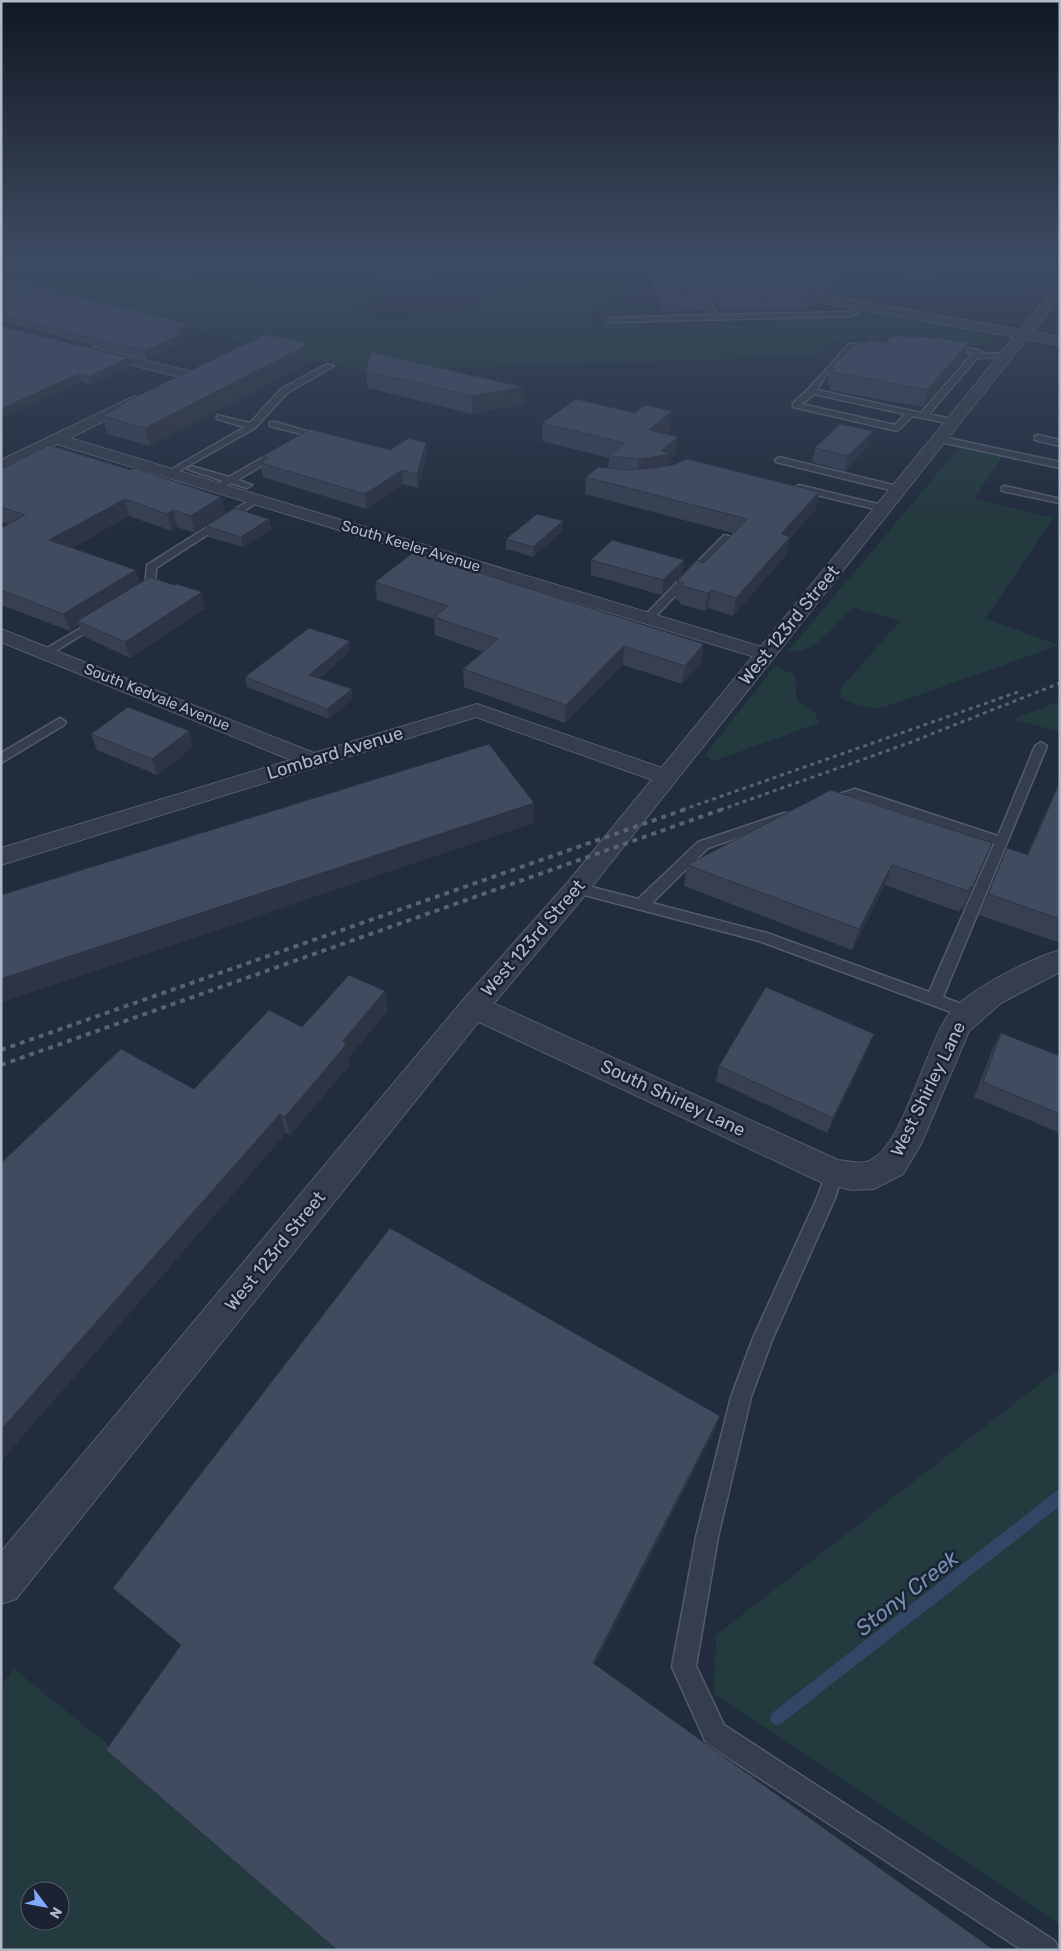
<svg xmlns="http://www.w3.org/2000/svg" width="1061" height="1951" font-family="Rubik,sans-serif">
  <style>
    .green { fill: #233a3e; fill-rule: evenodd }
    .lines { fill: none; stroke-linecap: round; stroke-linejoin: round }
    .stream { stroke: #344665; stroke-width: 14 }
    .service-casing { stroke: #535c6b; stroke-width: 3 }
    .minor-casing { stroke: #535c6b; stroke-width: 2 }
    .tertiary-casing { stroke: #535c6b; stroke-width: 2 }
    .service { fill: #353e4d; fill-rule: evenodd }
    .minor { fill: #353e4d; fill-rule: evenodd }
    .tertiary { fill: #353e4d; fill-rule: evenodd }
    .rail-far1 { stroke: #576275; stroke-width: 3; stroke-dasharray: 4 4; stroke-linecap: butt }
    .rail { stroke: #576275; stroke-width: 4; stroke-dasharray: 5 5; stroke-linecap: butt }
    .wall { fill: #374053; fill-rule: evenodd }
    .shaded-wall { fill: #2d3443 }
    .building { fill: #404b60; stroke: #2d3443 }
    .labels { text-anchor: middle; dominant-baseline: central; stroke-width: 5; stroke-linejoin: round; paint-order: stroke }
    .far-street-label { font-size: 15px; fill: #b1b9c9; stroke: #1b2332 }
    .street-label { font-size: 18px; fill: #b1b9c9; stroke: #1b2332 }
    .near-water-label { font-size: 22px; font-style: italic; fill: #768eb2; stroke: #1b2332 }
  </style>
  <rect width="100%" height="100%" fill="#212c3d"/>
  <g class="green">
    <path d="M1,258H373L353,267L413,279L350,311L385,319L460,315L564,258L654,273L589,314L593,325L638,323L641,329L773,324L770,318L860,315L866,311L976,331L989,336L992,344L990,347L931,336L853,338L847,342H830L814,356L364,371L1,283Z"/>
    <path d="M959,448L1002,457L974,499L1053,518L985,619L1060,645L885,707C868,709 855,707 840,697L841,688L900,621L853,607C835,624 815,655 788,651Z"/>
    <path d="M775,666L795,675L797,700L815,713L819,723L714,761L704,756Z"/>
    <path d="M1060,701V732L1013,719Z"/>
    <path d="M1060,1368V1925L714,1694L716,1635Z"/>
    <path d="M14,1669L121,1755L347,1950H1V1685ZM30,1891H60V1921H30Z"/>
  </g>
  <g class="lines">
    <path class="stream" d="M777,1718L1060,1497"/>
    <defs>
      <g id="service">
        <path d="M312,258L342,261L351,258H358L343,265Z"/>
        <path d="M376,258H382L375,264L376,267C415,278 449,267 487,258H496L448,271L419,276L389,274L371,269L369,264Z"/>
        <path d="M697,283L718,315L849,312L861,305L866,306L860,312L850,316L611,322L607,320L611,318L711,315L694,285Z"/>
        <path d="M873,343L877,345L876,347L854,348L824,378L817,390L921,413L973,353L943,348V344L978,350L982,352L981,354L1007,353L1011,355L1007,357L977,358L929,414L955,420V424H952L913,416L897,431L793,407V403C814,386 830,364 849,344ZM814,394L905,414L895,425L802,404Z"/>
        <path d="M327,364L334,366L287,393L255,428L172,475L165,473L245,427L217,419V415L250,423L281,389Z"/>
        <path d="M270,422H276L316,434L304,442H298V438L305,435L270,426Z"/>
        <path d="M1038,435L1060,440V446L1035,440V436Z"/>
        <path d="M939,436L1060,462V468L936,441L935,439Z"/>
        <path d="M278,449L285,451L238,480L252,485L247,488L231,483L220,490H214V486L223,481L187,469L191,466L229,477Z"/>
        <path d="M779,457L901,487L903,489L898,492L776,462L775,460Z"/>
        <path d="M799,485L886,506L888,508L883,511L796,490L794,488Z"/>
        <path d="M1005,486L1060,499V503L1002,491V487Z"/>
        <path d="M253,498L261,500L156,568L155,588L146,595H138V591L145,587L147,565Z"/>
        <path d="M724,535L732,537L652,620H644V616Z"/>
        <path d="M99,617L104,620L103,622L49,655L45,656L39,653Z"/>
        <path d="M60,718L66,722L64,725L1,763V753Z"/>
        <path d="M1041,742L1047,746L943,997L972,1008L975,1012L972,1016L967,1018L759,941L577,893L570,888L577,883L638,899L698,842L784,813H794L796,816L794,819L708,848L652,903L767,933L929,992L994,844L855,797L829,806L823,802L824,799L855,789L998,836L1035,746Z"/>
        <path d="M834,1165L840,1168L843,1173L835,1198L772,1340L751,1397L718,1537L696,1666L724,1725L1055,1941L1059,1950H1022L706,1743L672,1667L696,1537L731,1397L753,1338L817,1198L828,1168Z"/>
      </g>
      <g id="minor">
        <path d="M590,258H613L739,279L745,283L739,287L596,261Z"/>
        <path d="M786,258H811L871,267L887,258H900L889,267L872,275L792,261Z"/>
        <path d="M779,287L1060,337V345L775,294L773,291L775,288Z"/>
        <path d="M94,347L192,372L194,375L187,379L89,354L87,351Z"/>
        <path d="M135,396L142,400L140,403L70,438L772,650L775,654L772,658L765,660L758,658L57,444L1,471V460Z"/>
        <path d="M1,629L314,753L477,704L674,772L678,777L674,782L666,784L658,782L476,717L1,865V848L291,760L1,642Z"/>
        <path d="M1060,950V972L1001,1003L969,1031L921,1144L903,1174L874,1189L852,1190L823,1183L464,1015L460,1007L464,999L474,996L484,999L838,1160C848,1161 862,1165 871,1160C903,1145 925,1049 947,1017C966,990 1028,960 1060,950Z"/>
      </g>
      <path id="tertiary" d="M1060,285V297L586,894L484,1015L16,1599L1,1604V1552L464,999L568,882L1056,286Z"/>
    </defs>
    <use href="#service" class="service-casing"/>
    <use href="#minor" class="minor-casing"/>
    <use href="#tertiary" class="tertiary-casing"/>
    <use href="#service" class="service"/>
    <use href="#minor" class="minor"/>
    <use href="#tertiary" class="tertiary"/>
    <g class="rail-far1">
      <path d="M682,810L1018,692"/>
      <path d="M720,810L909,743L1060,683"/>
    </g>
    <g class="rail">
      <path d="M1,1050L686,809"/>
      <path d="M1,1065L723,809"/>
    </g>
  </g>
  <g class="wall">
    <path d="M94,258H241L189,280Z"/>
    <path d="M638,258H800L844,265L842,272L838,275H839L838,282L825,294L816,292L814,302L807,309H717L707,294L706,310L664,311L645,272V262L639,261ZM698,271L704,272L703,280Z"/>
    <path d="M820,258H860L854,263Z"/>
    <path d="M921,258H962L933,283L904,278L906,271Z"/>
    <path d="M966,258H1050L1038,272L1012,268L1013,265Z"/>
    <path d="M1,278L190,324L192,332L183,336L184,342L147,359L1,322Z"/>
    <path d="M1,326L129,358L131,366L90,385L81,382Z"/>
    <path d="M865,343H968L963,360L923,407L829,390L830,385H827L830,367Z"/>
    <path d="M312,361L150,446L107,434L102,416L118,408L117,406Z"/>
    <path d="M366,371L523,387V404L472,414L368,388Z"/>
    <path d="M542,423L670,429L664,433L676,455L671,459L670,465L819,492L816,509L790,538L787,554L733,616L708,608L705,611L680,604V601L675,599L677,581L704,563L733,533L585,494L586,477L608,468L609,458L542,441Z"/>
    <path d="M873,431L869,445L845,471L812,462L815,448Z"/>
    <path d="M426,443L427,457L418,488L403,484L366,509L263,477L261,463L264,461L263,456L390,450Z"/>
    <path d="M1,469L221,497L225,514L195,533L177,527L172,531L129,516L72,548L139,583L174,585L202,592L205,608L130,658L83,636L79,625L70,631L1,605V528L8,524L1,522Z"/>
    <path d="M269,519L271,529L243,547L208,537L206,526Z"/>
    <path d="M563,531L533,557L506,549V539Z"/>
    <path d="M591,560H684L682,575L662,595L591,575Z"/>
    <path d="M375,582L701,663L682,684L623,665L565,723L464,687L463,669L483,652L435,635L434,619L377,600Z"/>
    <path d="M351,651L319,678L353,699L329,719L247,687L245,677Z"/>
    <path d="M189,731L193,747L157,775L97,750L91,734Z"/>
    <path d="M1060,780V943L979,915L1007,848L1027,855Z"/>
    <path d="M992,843L963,909L961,908L959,912L885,885L852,950L684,886L687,865Z"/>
    <path d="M388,1011L348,1058L350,1065L290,1135L286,1133L1,1461V1163L194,1089L302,1027Z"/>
    <path d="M1001,1033L1060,1056V1133L974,1097L993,1048Z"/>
    <path d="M868,1049L827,1133L716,1081L719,1066Z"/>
  </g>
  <g class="shaded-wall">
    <path d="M208,258H241L189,280L186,267Z"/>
    <path d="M855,258H860L854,263Z"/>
    <path d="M955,258H962L933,283L934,276Z"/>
    <path d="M1046,258H1050L1038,272L1040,265Z"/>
    <path d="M697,260L695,281L694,265Z"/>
    <path d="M844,265L842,272L829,282L831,275Z"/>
    <path d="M839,275L838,282L825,294L826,287Z"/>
    <path d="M817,287L814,302L807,309L809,294Z"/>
    <path d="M190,324L192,332L183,336L184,342L147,359L145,351L173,332Z"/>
    <path d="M968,343L963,360L923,407L927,390Z"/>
    <path d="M309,344L312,361L150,446L145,428Z"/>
    <path d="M129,358L131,366L90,385L88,377Z"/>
    <path d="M78,374L81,382L1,418V409Z"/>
    <path d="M523,387V404L472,414V396Z"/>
    <path d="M672,411L670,429L647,448L649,430Z"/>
    <path d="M873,431L869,445L845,471L848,456Z"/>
    <path d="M678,437L676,455L671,459L670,472L637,478L639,459L661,451Z"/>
    <path d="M426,443L427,457L418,488L417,474Z"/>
    <path d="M402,470L403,484L366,509L365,494Z"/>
    <path d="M819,492L816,509L790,539L787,554L733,616L736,598L781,534Z"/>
    <path d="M221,497L225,514L195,533L191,516Z"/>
    <path d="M125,499L129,516L55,558L49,540Z"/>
    <path d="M173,510L177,527L172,531L167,514Z"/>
    <path d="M269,519L271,529L243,547L241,537Z"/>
    <path d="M563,521V531L533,557V547Z"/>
    <path d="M684,560L682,575L662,595L663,580Z"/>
    <path d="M136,570L141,587L77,621L79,625L70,631L63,614Z"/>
    <path d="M711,590L708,608L705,611L708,593Z"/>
    <path d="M202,592L205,608L130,658L125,642Z"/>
    <path d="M350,641L351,651L311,684L309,675Z"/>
    <path d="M704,644L701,663L682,684L685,666Z"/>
    <path d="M624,646L623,665L565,723L566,705Z"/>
    <path d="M352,689L353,699L329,719L327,709Z"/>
    <path d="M189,731L193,747L157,775L152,759Z"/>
    <path d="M534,803V823L1,1003V979Z"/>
    <path d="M892,865L885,885L852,950L859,929Z"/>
    <path d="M385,991L388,1011L348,1058L350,1065L290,1135L285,1117L343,1041Z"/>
    <path d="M874,1034L868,1049L827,1133L833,1118Z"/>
    <path d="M280,1114L286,1133L1,1461V1430Z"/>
    <path d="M720,1416L715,1431L591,1672L593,1663Z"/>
  </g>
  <g class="building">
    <path d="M146,258H208L186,267Z"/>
    <path d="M650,258H685L697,260L694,265L708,288L666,289Z"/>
    <path d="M685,258H800L844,265L831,275H839L826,287L697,264V260Z"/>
    <path d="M921,258H955L934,276L906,271Z"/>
    <path d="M1011,258H1046L1040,265L1014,261L1016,258Z"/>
    <path d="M707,268L817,287L809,294H719L704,271Z"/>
    <path d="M1,278L190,324L173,332L182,334L145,351L1,315Z"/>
    <path d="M1,326L129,358L88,377L78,374L1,409Z"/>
    <path d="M266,334L309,344L145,428L102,416L120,407L117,406Z"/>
    <path d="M900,336L940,338L968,343L927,390L832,372L836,369L830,367L858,342L865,343L869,340L885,343L891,337Z"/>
    <path d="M371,352L523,387L472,396L366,371Z"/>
    <path d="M576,399L635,413L645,405L672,411L649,430L678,437L661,451L671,454L639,459L609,456L625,443L542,423Z"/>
    <path d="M840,424L873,431L848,456L815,448Z"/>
    <path d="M310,429L390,450L409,438L426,443L417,474L402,470L365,494L261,463L269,458L263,456Z"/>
    <path d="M49,445L131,470L134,468L221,497L191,516L173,510L167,514L125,499L49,540L136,570L63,614L1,590V528L25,515L1,507V469Z"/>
    <path d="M687,459L819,492L781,534L790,537L736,598L711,590L708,593L682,586L684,583L677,581L697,560L704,563L747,519L586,477L598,467L627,470L653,468L673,465Z"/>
    <path d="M235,508L269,519L241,537L206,526Z"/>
    <path d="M537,514L563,521L533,547L506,539Z"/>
    <path d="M612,540L684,560L663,580L591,560Z"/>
    <path d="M414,552L704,644L685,666L624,646L566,705L463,669L498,639L434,617L448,606L375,582Z"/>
    <path d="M150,577L174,585L177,584L202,592L125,642L77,621Z"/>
    <path d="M309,628L350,641L309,675L352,689L327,709L245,677Z"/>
    <path d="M128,707L189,731L152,759L91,734Z"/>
    <path d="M489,744L534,803L1,979V895Z"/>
    <path d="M1060,782V919L988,894L1007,848L1028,855Z"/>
    <path d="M831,790L992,843L972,888L970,887L968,891L892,865L859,929L687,865Z"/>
    <path d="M349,975L385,991L343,1041L346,1045L285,1117L280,1114L1,1430V1163L121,1049L194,1089L269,1010L302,1027Z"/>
    <path d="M766,987L874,1034L833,1118L719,1066Z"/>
    <path d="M1001,1033L1060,1056V1114L983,1082Z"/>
    <path d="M390,1228L720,1416L593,1663L994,1950H337L106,1750L181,1645L113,1588Z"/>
  </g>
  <linearGradient id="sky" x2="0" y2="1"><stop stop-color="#121822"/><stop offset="0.49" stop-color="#3d4b62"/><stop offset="1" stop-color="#3d4b62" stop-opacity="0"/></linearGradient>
  <rect width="1061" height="531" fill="url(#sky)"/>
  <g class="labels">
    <g class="far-street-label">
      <text transform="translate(411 546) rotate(17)">South Keeler Avenue</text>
      <text transform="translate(157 697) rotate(22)">South Kedvale Avenue</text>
    </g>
    <g class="street-label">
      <text transform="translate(789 625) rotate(-51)">West 123rd Street</text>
      <text transform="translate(335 753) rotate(-17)">Lombard Avenue</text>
      <text transform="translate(533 938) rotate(-49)">West 123rd Street</text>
      <text transform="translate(928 1089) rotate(-64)">West Shirley Lane</text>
      <text transform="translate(673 1098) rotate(25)">South Shirley Lane</text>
      <text transform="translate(275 1251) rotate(-51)">West 123rd Street</text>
    </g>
    <g class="near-water-label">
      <text transform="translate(907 1593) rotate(-38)">Stony Creek</text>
    </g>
  </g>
  <rect width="1061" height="1951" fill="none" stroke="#b1b9c9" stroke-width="5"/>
  <g transform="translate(45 1906) rotate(122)"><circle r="24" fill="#1b2332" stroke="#575f6e"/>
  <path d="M0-4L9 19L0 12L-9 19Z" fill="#80aafe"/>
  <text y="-8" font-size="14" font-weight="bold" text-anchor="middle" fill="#b1b9c9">N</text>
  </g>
</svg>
